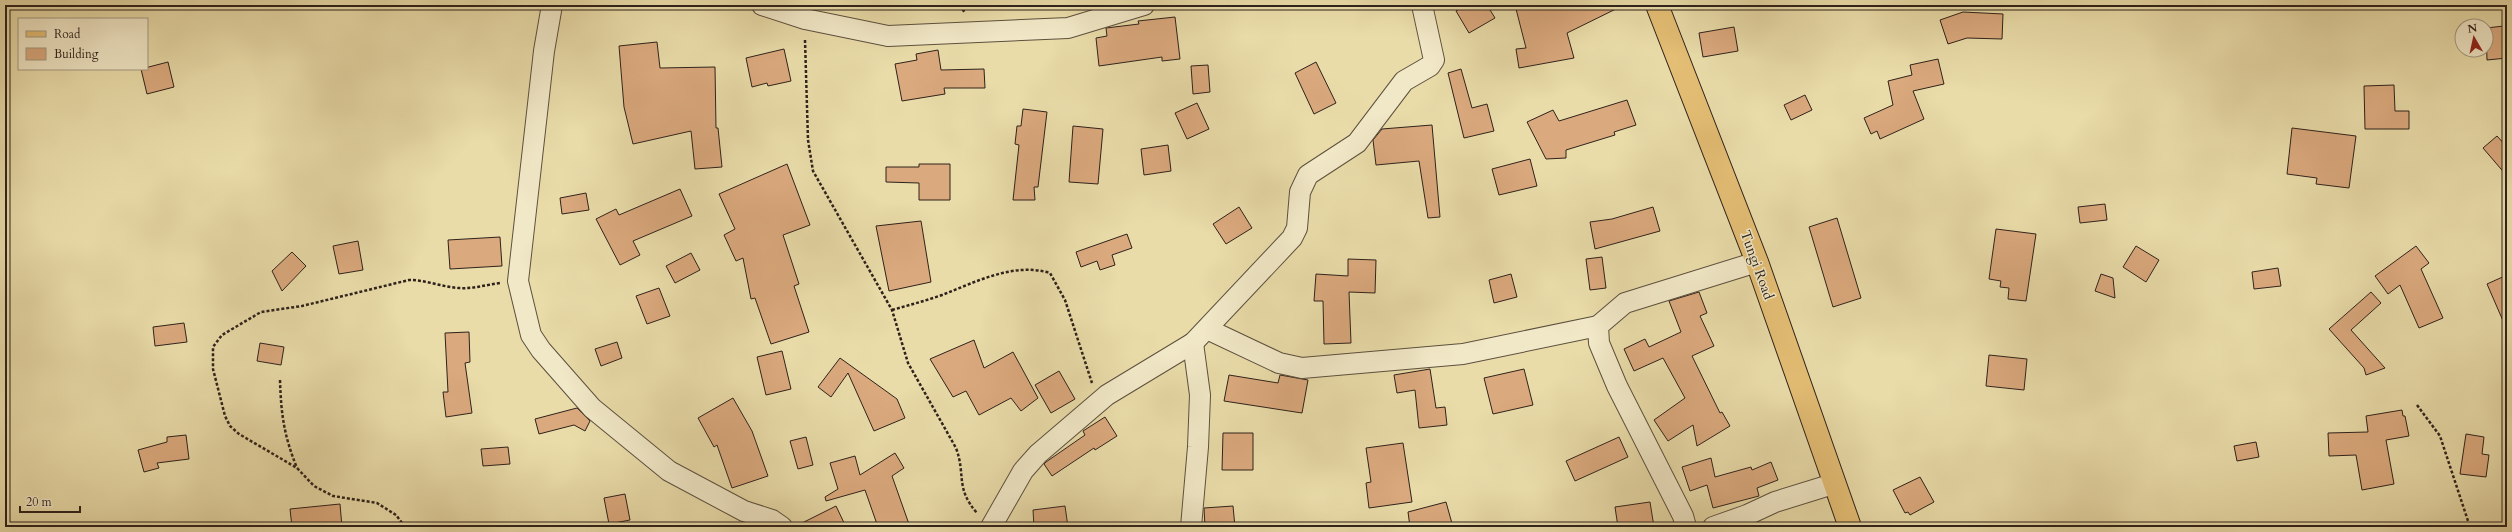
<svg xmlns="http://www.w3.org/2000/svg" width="2512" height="532" font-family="Cardo,serif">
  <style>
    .building { fill: #daa97d; stroke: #2e221b }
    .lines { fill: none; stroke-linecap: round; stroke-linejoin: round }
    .minor-casing { stroke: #5d503e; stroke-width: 22 }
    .major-casing { stroke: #2e221b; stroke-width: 24 }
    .path { stroke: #2e221b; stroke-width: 2.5; stroke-dasharray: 3 2; stroke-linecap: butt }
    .minor { stroke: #f1e8c7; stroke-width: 20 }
    .major { stroke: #e4be74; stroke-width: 22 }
    .labels { text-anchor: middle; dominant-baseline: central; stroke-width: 3; stroke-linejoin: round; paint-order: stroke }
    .street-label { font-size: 14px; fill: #2e221b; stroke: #f1e8c7 }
  </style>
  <rect width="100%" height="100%" fill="#e9dca9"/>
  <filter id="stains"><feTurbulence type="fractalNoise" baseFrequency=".005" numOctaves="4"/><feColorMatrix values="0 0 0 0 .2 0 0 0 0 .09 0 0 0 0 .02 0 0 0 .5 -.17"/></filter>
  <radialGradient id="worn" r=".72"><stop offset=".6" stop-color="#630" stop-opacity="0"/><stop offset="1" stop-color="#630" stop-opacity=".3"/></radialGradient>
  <g class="building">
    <path d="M1465,5H1487L1495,18L1469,33L1456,11Z"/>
    <path d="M1515,5H1624L1567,33L1574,58L1519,68L1516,49L1526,48Z"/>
    <path d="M1963,12L2003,14L2002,39L1967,38L1948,44L1940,20Z"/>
    <path d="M1175,17L1180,59L1162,61V57L1099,66L1096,38L1107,36L1106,28L1139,24L1138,21Z"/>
    <path d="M2504,26L2507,58L2487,60L2486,28Z"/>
    <path d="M1734,27L1738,51L1703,57L1699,33Z"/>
    <path d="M657,42L660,68L715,67L716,128H718L722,167L695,169L691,131L633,144L624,107L619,46Z"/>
    <path d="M784,49L791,81L768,86L767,83L752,87L746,58Z"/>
    <path d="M938,50L941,70L984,69L985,88H944L945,94L902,101L895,64L917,60L916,54Z"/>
    <path d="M1938,59L1944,84L1913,91L1924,119L1880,139L1877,131L1871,134L1864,118L1893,105L1888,81L1912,75L1910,65Z"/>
    <path d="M168,62L174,87L147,94L141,69Z"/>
    <path d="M1316,62L1336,103L1314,114L1295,73Z"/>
    <path d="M1208,65L1210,92L1193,94L1191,66Z"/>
    <path d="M1461,69L1472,108L1487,104L1494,131L1464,138L1448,73Z"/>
    <path d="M2394,85L2395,111H2409V129H2365L2364,86Z"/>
    <path d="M1805,95L1812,110L1791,120L1784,105Z"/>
    <path d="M1627,100L1636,125L1614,132L1615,135L1566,150V158L1546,159L1527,122L1553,110L1559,121Z"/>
    <path d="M1197,103L1209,129L1187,139L1175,113Z"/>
    <path d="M1023,109L1047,112L1038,187H1034L1035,200H1013L1019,145L1015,144L1017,126H1021Z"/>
    <path d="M1432,125L1440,217L1428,218L1419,161L1376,165L1373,140L1382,129Z"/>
    <path d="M1073,126L1103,129L1098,184L1069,182Z"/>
    <path d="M2292,128L2356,136L2349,188L2316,184L2317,178L2287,174Z"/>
    <path d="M2497,136L2507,147V176L2483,148Z"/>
    <path d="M1168,145L1171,171L1144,175L1141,149Z"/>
    <path d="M1530,159L1537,186L1499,195L1492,169Z"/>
    <path d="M787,164L810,225L783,235L799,284L794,286L809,332L771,344L755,298L751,299L743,258L736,261L724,235L735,229L719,194Z"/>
    <path d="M919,164H950V200H919V183L886,182V167H919Z"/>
    <path d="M680,189L692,216L633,241L640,255L620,265L596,219L616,209L619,215Z"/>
    <path d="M586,193L589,210L562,214L560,198Z"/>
    <path d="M2105,204L2107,220L2080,223L2078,207Z"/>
    <path d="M1239,207L1252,228L1226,244L1213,224Z"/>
    <path d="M1653,207L1660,231L1595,249L1590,222L1612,219Z"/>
    <path d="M1837,218L1861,298L1833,307L1809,227Z"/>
    <path d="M921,221L931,282L889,291L876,226Z"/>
    <path d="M1996,229L2036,234L2026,301L2008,299L2009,288L2000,287L2001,281L1989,279Z"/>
    <path d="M1127,234L1132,248L1112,255L1115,265L1100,270L1097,261L1081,267L1076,252Z"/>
    <path d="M500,237L502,266L450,269L448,240Z"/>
    <path d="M358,241L363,270L339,274L333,246Z"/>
    <path d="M2136,246L2159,260L2146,282L2123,267Z"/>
    <path d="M2416,246L2429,263L2421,269L2443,318L2419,328L2400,285L2388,294L2375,276Z"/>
    <path d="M292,252L306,266L282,291L272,271Z"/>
    <path d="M691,253L700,270L675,283L666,266Z"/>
    <path d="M1602,257L1606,288L1590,290L1586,259Z"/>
    <path d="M1348,259L1376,260L1375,293L1349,292L1351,343L1324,344L1323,301H1314L1316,274L1348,276Z"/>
    <path d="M2278,268L2281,286L2254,289L2252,272Z"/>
    <path d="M1511,274L1517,297L1494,303L1489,280Z"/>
    <path d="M2101,274L2113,278L2115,298L2095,291Z"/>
    <path d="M2507,275V330L2487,284Z"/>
    <path d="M659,288L670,316L647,324L636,296Z"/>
    <path d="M1699,292L1707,313L1700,316L1714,346L1692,356L1720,413L1722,412L1730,426L1697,446L1693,425L1668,441L1654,420L1685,398L1663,358L1634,371L1624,349L1645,339L1649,347L1681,332L1669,301Z"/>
    <path d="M2371,292L2381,303L2351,330L2385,368L2366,375L2364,368L2329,329Z"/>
    <path d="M184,323L187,342L155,346L153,327Z"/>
    <path d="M469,332L470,362L465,363L472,413L446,417L443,392H448L445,333Z"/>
    <path d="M974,340L984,368L1013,352L1038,398L1021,411L1011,398L979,415L966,391L953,397L930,359Z"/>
    <path d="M617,342L622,358L601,366L595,349Z"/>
    <path d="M260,343L284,347L281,365L257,361Z"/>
    <path d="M782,351L791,389L766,395L757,357Z"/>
    <path d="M1989,355L2027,359L2024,390L1986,386Z"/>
    <path d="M840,358L897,399L905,418L874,431L848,373L831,397L818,387Z"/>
    <path d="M1430,369L1436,408L1445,407L1447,425L1419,428L1415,390L1397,393L1394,375Z"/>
    <path d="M1524,369L1533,405L1493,414L1484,378Z"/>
    <path d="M1059,371L1075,399L1051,413L1035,385Z"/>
    <path d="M1229,375L1278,383L1280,375L1308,380L1302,413L1224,401Z"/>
    <path d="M733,398L752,431L768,476L732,488L717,445L714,447L698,418Z"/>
    <path d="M577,408L590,421L585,431L574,425L539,434L535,419Z"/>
    <path d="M2402,410L2403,416H2405L2409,436L2386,440L2394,484L2362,490L2356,455L2329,456L2328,433L2368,432L2366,416Z"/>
    <path d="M1105,417L1117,436L1095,450L1094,448L1052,476L1044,464L1046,462L1085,435L1083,431Z"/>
    <path d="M1223,433H1253V470H1222Z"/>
    <path d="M2466,434L2484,437L2482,454L2489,455L2486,477L2460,474Z"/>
    <path d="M186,435L189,459L157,463L159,468L144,472L138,450L167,442V437Z"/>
    <path d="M806,437L813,465L798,469L790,441Z"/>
    <path d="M1619,437L1628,457L1575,481L1566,461Z"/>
    <path d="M2256,442L2259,457L2237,461L2234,446Z"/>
    <path d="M1403,443L1412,502L1369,508L1366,483L1371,482L1366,448Z"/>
    <path d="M508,447L510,464L483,466L481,449Z"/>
    <path d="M895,453L904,468L892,476L910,527H878L865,490L826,501L825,497L838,489L830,463L855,456L860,475Z"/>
    <path d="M1711,458L1715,477L1751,467L1752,470L1771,462L1778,480L1757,488L1759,496L1713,508L1707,485L1690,491L1682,467Z"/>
    <path d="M1920,477L1934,502L1910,515L1908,512L1905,513L1893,490Z"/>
    <path d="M625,494L630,520L609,524L604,498Z"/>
    <path d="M1446,502L1453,527H1410L1408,512Z"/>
    <path d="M1650,502L1654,527H1618L1615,507Z"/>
    <path d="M340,504L342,527H292L290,509Z"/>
    <path d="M836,506L846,527H794Z"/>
    <path d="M1065,506L1068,527H1034L1033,510Z"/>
    <path d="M1233,506L1235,527H1205L1204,508Z"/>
  </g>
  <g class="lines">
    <defs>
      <g id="minor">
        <path d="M552,5L544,51L518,281L531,335L541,350L592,408L669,471L744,511L772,520L782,527"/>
        <path d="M762,5L805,19L888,36L1068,28L1144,5"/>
        <path d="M1207,329L1279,363L1302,368L1463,354L1598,326"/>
        <path d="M991,527L1023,471L1038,454L1107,395L1193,343L1292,238L1297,228L1300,192L1308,175L1357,143L1404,81L1430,66L1434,60L1422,5"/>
        <path d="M1191,527L1198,447L1200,395L1193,343"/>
        <path d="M1686,527L1683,516L1617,386L1599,343L1598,326L1625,303L1757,262"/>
        <path d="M1713,527L1747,515L1775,502L1833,484"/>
      </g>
      <path id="major" d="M1657,5L1757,262L1850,527"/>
    </defs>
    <use href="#minor" class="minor-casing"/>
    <use href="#major" class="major-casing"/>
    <g class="path">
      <path d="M960,5L965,13"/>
      <path d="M805,40L808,140L813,171L892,310L908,363L956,448C966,475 955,488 977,513"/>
      <path d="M892,310C909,305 925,301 942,295C976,282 1013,262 1050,273L1065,300L1092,383"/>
      <path d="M280,380C281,414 284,436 297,468"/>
      <path d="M2417,405L2440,436L2470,527"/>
      <path d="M405,527L396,515L377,503L333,496L314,486L297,468L239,434L230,426L225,416L213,369V347L222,335L261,312L302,306L409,280C426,280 442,287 459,288C473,289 485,285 500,283"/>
    </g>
    <use href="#minor" class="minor"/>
    <use href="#major" class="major"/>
  </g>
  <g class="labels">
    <g class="street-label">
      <text transform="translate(1757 265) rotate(70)">Tungi Road</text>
    </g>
  </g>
  <rect width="2512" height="532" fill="none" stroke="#e9dca9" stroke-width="20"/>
  <rect x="6" y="6" width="2500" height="520" fill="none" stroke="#2e221b" stroke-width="2"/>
  <rect x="10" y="10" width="2492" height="512" fill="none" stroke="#2e221b"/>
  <rect x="18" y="18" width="130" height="52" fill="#f1e8c7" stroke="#a39982"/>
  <rect x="26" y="31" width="20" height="6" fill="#e4be74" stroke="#a39982"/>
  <text x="54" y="38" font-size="12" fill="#2e221b">Road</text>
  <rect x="26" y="48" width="20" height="12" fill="#daa97d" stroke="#a39982"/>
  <text x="54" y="58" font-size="12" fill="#2e221b">Building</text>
  <g transform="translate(2474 38) rotate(351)"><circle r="19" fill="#f1e8c7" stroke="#a39982"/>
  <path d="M0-3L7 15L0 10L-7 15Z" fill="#8f2418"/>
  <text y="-6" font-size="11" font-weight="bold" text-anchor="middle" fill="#2e221b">N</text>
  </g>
  <path d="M20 506v6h60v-6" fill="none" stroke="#2e221b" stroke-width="2"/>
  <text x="26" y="506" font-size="12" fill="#2e221b" stroke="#f1e8c7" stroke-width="3" paint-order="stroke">20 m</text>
  <rect width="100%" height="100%" filter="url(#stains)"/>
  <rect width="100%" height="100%" fill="url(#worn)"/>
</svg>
